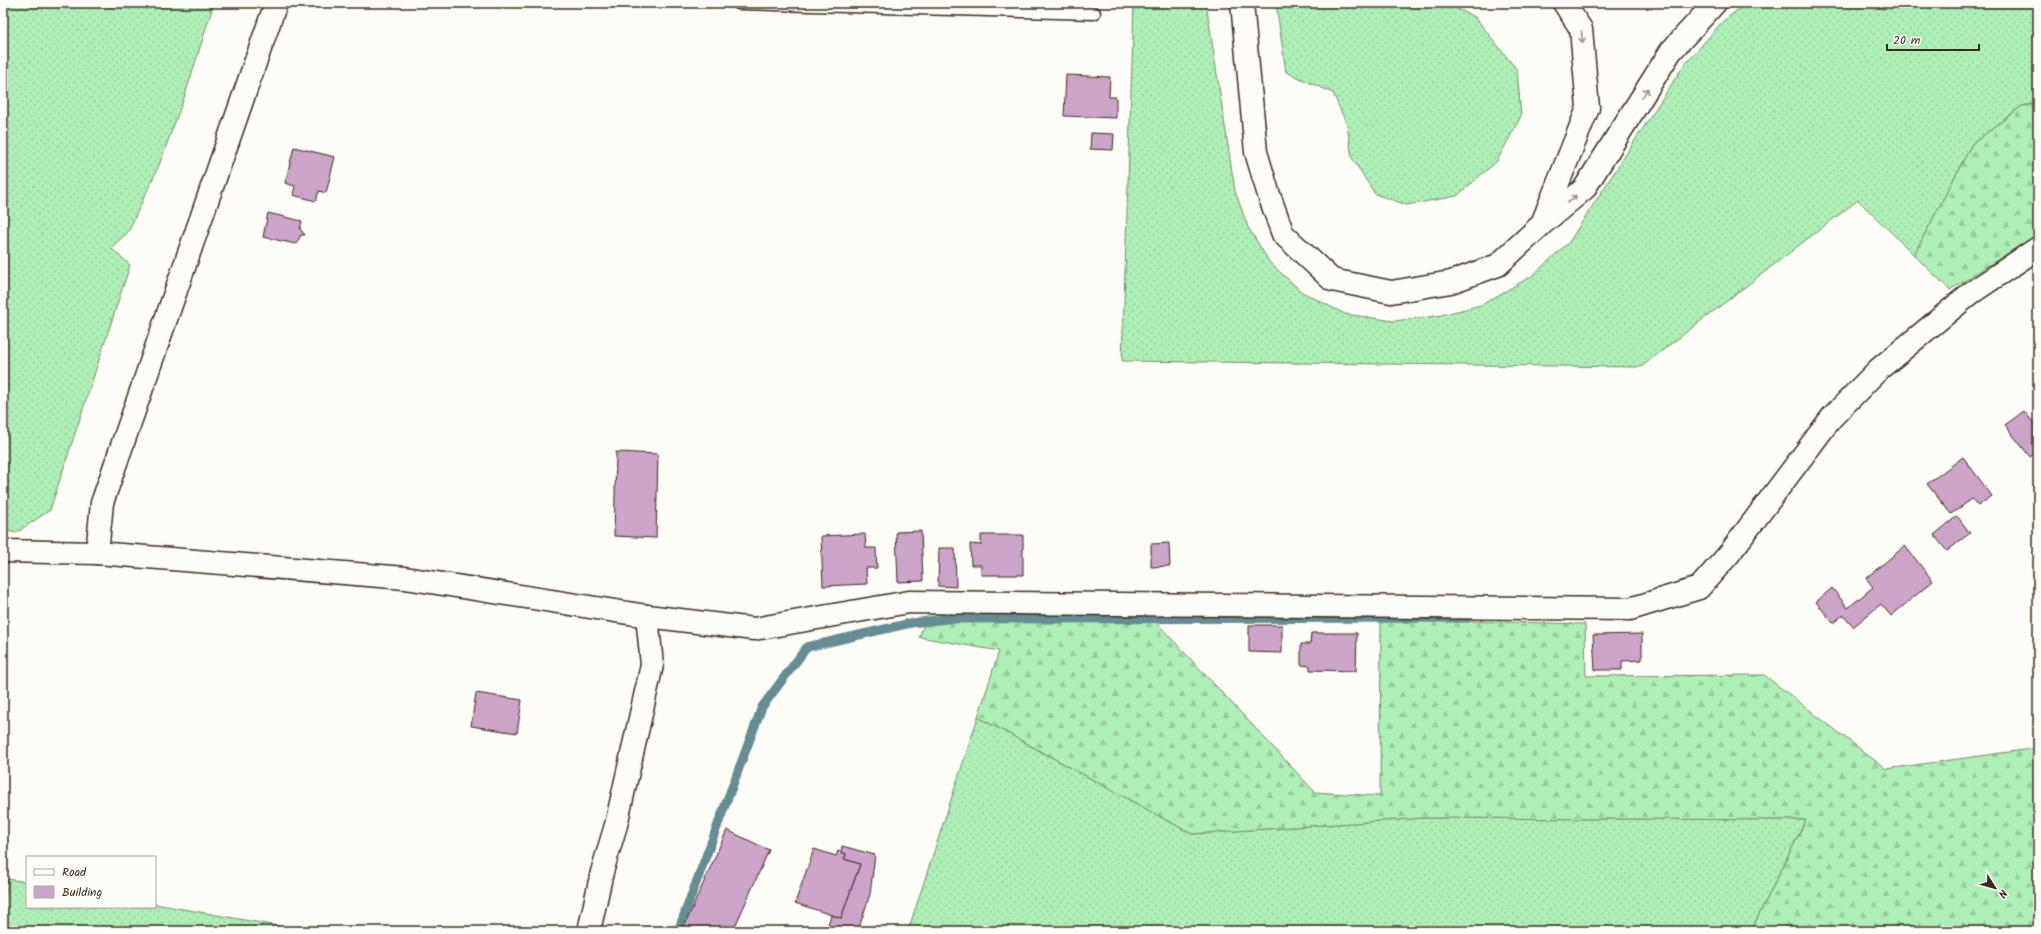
<svg xmlns="http://www.w3.org/2000/svg" width="2041" height="934" font-family="Kalam,sans-serif">
  <style>
    .grass { fill: url(#grass-dots); stroke: #748c6a }
    .forest { fill: url(#forest-firs); stroke: #748c6a }
    .lines { fill: none; stroke-linecap: round; stroke-linejoin: round }
    .stream { stroke: #668c94; stroke-width: 9 }
    .building { fill: #cca3c9; stroke: #3b2a1e }
    .lane-casing { stroke: #3b2a1e; stroke-width: 15 }
    .street-casing { stroke: #3b2a1e; stroke-width: 25 }
    .lane { stroke: #fdfcf7; stroke-width: 12 }
    .street { stroke: #fdfcf7; stroke-width: 22 }
    .oneway { stroke: #9c938a }
  </style>
  <defs>
    <pattern id="grass-dots" width="8" height="8" patternUnits="userSpaceOnUse"><rect width="8" height="8" fill="#aeeeb7"/><path d="M2 2h.1M6 6h.1" fill="none" stroke="#97cc9d" stroke-width="1.8" stroke-linecap="round"/></pattern>
    <pattern id="forest-firs" width="22" height="20" patternUnits="userSpaceOnUse"><rect width="22" height="20" fill="#aeeeb7"/><path d="M5 1l3.5 6h-7zM16 11l3.5 6h-7z" fill="#97cc9d"/></pattern>
  </defs>
  <rect width="100%" height="100%" fill="#fdfcf7"/>
  <filter id="ink" filterUnits="userSpaceOnUse"><feTurbulence type="fractalNoise" baseFrequency=".025" numOctaves="2"/><feDisplacementMap in="SourceGraphic" scale="8" xChannelSelector="R" yChannelSelector="G"/><feConvolveMatrix kernelMatrix="1 2 1 2 8 2 1 2 1" color-interpolation-filters="sRGB"/></filter>
  <g filter="url(#ink)">
    <g class="grass">
      <path d="M3,3H214L185,95L159,165L128,232L111,248L130,265L50,510L16,533L3,530Z"/>
      <path d="M1134,3H1206L1235,191L1248,227L1270,263L1302,292L1345,314L1394,321L1437,316L1481,305L1532,276L1569,242L1682,68L1722,22L1746,3H2038V103L2022,106L1972,144L1914,255L1858,200L1641,367L1122,361Z"/>
      <path d="M1276,3H1445L1475,17L1517,70L1521,116L1497,161L1457,196L1407,205L1375,194L1352,158L1347,125L1333,93L1286,72Z"/>
      <path d="M978,717L1192,834L1425,818L1806,820L1751,931H908Z"/>
      <path d="M8,879L27,882V907H155V904L295,929V931H3V912Z"/>
    </g>
    <g class="forest">
      <path d="M2038,103V234L1950,290L1914,255L1972,144L2022,106Z"/>
      <path d="M931,607L1155,621L1315,792L1380,796L1381,619L1585,624L1586,676L1764,675L1886,769L2038,748V931H1751L1806,820L1425,818L1192,834L978,717L999,651L919,637Z"/>
    </g>
    <g class="lines">
      <path class="stream" d="M678,931L762,707L807,647L911,623L947,619L1468,618"/>
    </g>
    <g class="building">
      <path d="M1066,75L1110,77L1109,97H1116V118L1064,116Z"/>
      <path d="M1091,133L1114,134L1113,150L1090,149Z"/>
      <path d="M294,147L335,157L326,193L319,191L316,201L293,195L295,186L285,183Z"/>
      <path d="M268,213L302,221L300,229L305,235H301L296,244L263,237Z"/>
      <path d="M2024,411L2036,426L2038,424V451L2030,457L2005,425Z"/>
      <path d="M616,452L658,454L656,538L614,536Z"/>
      <path d="M1963,457L1992,496L1978,506L1972,499L1951,514L1927,484Z"/>
      <path d="M1957,516L1970,533L1947,551L1934,535Z"/>
      <path d="M921,531L923,581L898,582L896,532Z"/>
      <path d="M865,534L866,548H876L877,568H866L867,584L823,586L821,536Z"/>
      <path d="M981,535H1023V575H981V565H971L970,544L981,545Z"/>
      <path d="M1169,543L1170,566L1151,567V544Z"/>
      <path d="M1905,546L1933,581L1891,616L1881,604L1853,627L1843,615L1833,623L1816,602L1832,588L1848,608L1873,587L1866,578Z"/>
      <path d="M939,548H955L956,587L938,586Z"/>
      <path d="M1249,625H1282V653L1249,652Z"/>
      <path d="M1311,633H1357L1356,671L1310,670V666L1301,665V644H1310Z"/>
      <path d="M1642,634V660L1622,661V670H1595L1593,635Z"/>
      <path d="M476,693L522,700L517,733L471,726Z"/>
      <path d="M727,830L769,850L733,931H687L683,929Z"/>
      <path d="M842,846L875,855L870,894L858,931H826L831,915L841,918L860,864L844,859L846,854L841,852Z"/>
      <path d="M814,849L836,856L838,851L846,854L844,859L860,864L841,918L795,903Z"/>
    </g>
    <g class="lines">
      <defs>
        <path id="lane" d="M739,3L1094,13"/>
        <g id="street">
          <path d="M1242,3L1256,152L1268,192L1283,234L1332,280L1391,292L1451,282L1498,265L1542,224L1584,189L1671,51L1715,3"/>
          <path d="M1543,221L1588,108L1581,29L1564,3"/>
          <path d="M3,551L97,553L405,578L647,616L754,629L909,602L1630,609L1699,588L1729,554L1832,417L1879,369L1971,293L2038,248"/>
          <path d="M97,553L102,503L276,3"/>
          <path d="M589,931L602,872L616,825L652,665L647,616"/>
        </g>
      </defs>
      <use href="#lane" class="lane-casing"/>
      <use href="#street" class="street-casing"/>
      <use href="#lane" class="lane"/>
      <use href="#street" class="street"/>
    </g>
    <defs><path id="oneway-shaft" d="M-6 0H5M1.5-3L5.5 0L1.5 3" fill="none" stroke-width="1.6" stroke-linecap="round" stroke-linejoin="round"/></defs>
    <g class="oneway">
      <use href="#oneway-shaft" transform="translate(1582 37) rotate(85)"/>
      <use href="#oneway-shaft" transform="translate(1645 93) rotate(-58)"/>
      <use href="#oneway-shaft" transform="translate(1572 199) rotate(-40)"/>
    </g>
  </g>
  <rect width="2041" height="934" fill="none" stroke="#fdfcf7" stroke-width="16"/>
  <rect x="8" y="8" width="2025" height="918" fill="none" stroke="#3b2a1e" stroke-width="1.5" filter="url(#ink)"/>
  <rect x="26" y="856" width="130" height="52" fill="#fdfcf7" stroke="#afa8a0"/>
  <rect x="34" y="869" width="20" height="6" fill="#fdfcf7" stroke="#afa8a0"/>
  <text x="62" y="876" font-size="12" fill="#3b2a1e">Road</text>
  <rect x="34" y="886" width="20" height="12" fill="#cca3c9" stroke="#afa8a0"/>
  <text x="62" y="896" font-size="12" fill="#3b2a1e">Building</text>
  <g transform="translate(1995 888) rotate(127)" stroke="#fdfcf7" stroke-width="3" paint-order="stroke">
  <path d="M0-3L7 15L0 10L-7 15Z" fill="#3b2a1e"/>
  <text y="-6" font-size="11" font-weight="bold" text-anchor="middle" fill="#3b2a1e">N</text>
  </g>
  <path d="M1887 44v6h92v-6" fill="none" stroke="#3b2a1e" stroke-width="2"/>
  <text x="1893" y="44" font-size="12" fill="#3b2a1e" stroke="#fdfcf7" stroke-width="3" paint-order="stroke">20 m</text>
</svg>
